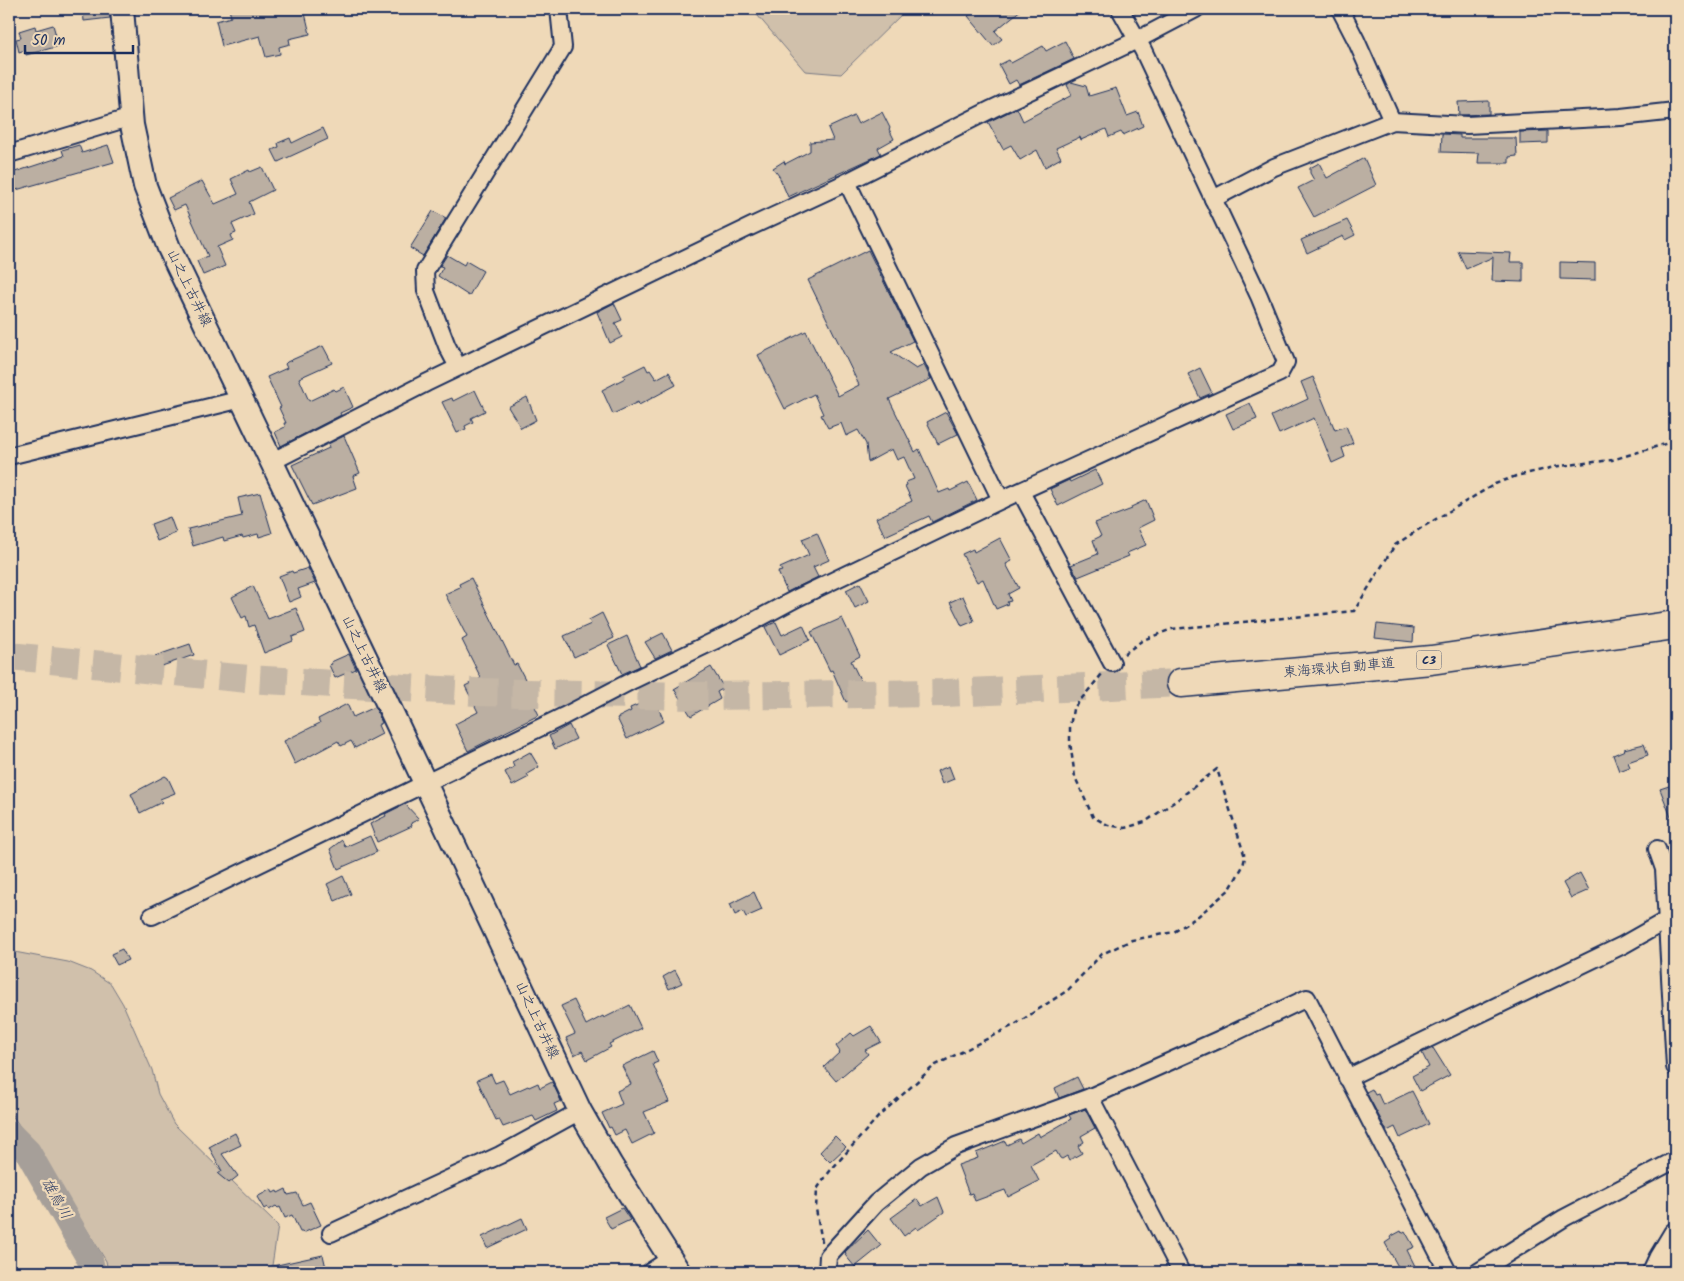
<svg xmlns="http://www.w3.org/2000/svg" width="1684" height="1281" font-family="Kalam,'Klee One',sans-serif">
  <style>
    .green { fill: #d0c0ab; stroke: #767884 }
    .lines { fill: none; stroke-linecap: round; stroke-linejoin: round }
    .river { stroke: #a69f99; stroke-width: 26 }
    .building { fill: #bbafa2; stroke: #1b2f5e }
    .highway-tunnel { stroke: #c5b7a6; stroke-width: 28; stroke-dasharray: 28 14; stroke-linecap: butt }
    .street-casing { stroke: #1b2f5e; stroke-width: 20 }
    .secondary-casing { stroke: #1b2f5e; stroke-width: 26 }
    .highway-casing { stroke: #1b2f5e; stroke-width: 31 }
    .path { stroke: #1b2f5e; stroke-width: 2.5; stroke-dasharray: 5 4; stroke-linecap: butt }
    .street { stroke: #efd9b8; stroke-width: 16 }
    .secondary { stroke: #efd9b8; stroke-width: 22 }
    .highway { stroke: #efd9b8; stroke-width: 28 }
    .labels { text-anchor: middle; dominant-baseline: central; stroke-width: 4.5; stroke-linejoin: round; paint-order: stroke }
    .shield { fill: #efd9b8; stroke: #5b6279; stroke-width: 1 }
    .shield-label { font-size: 12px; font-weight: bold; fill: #1b2f5e }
    .street-label { font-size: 14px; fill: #1b2f5e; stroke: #efd9b8 }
    .water-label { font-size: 15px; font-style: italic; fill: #37456a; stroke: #efd9b8 }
  </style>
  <rect width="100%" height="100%" fill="#efd9b8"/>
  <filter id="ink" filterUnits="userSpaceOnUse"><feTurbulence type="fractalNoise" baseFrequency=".02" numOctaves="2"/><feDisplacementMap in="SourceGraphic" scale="10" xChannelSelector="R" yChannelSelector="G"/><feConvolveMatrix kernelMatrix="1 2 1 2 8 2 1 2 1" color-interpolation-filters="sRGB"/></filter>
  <g filter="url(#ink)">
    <g class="green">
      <path d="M752,9H907L841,74L805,71Z"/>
      <path d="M9,951L68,962L91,971L111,984L123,1004L152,1070L158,1094L174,1124L278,1226L271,1272H108L106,1261L48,1166L9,1111Z"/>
    </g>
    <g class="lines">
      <path class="river" d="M9,1133L28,1152L90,1260L93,1272"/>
    </g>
    <g class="building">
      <path d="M83,9H109L110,18L84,21Z"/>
      <path d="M229,9H304L310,34L289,39L290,44L279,47L280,54L266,57L260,36L222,46L216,21L231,17Z"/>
      <path d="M977,9H1022L995,31L1002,39L993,46L968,16Z"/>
      <path d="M53,25L59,46L26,55L25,50L19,52L16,39L21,38L19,31L35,26L36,30Z"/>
      <path d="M1065,41L1074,59L1019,85L1016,80L1009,84L999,65L1009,60L1011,63L1043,46L1046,51Z"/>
      <path d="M1071,82L1086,86L1089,96L1116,88L1127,116L1138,112L1143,126L1123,135L1121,132L1109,137L1106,129L1081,140L1080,137L1056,148L1061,158L1045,167L1037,150L1020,160L1011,145L1003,149L988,122L1017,108L1023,121L1072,95L1067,85Z"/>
      <path d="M1489,101V114L1459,115L1458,102Z"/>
      <path d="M882,112L890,128L889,129L894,139L878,148L881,154L788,197L779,176L773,168L784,161L785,164L810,151V142L833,140L828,128L854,116L858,124Z"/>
      <path d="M323,128L328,139L278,162L272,150L279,147L278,143L290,138L292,143Z"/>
      <path d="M1548,131V143L1520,144V132Z"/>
      <path d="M1442,134L1460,135V138H1516L1517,156L1509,157V163H1478L1479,153L1441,152Z"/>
      <path d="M79,145L82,153L108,145L114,162L9,192V174L64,156L62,150Z"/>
      <path d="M1364,158L1376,185L1314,217L1298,188L1314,180L1310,173V168L1319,163L1327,178Z"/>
      <path d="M262,167L273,190L249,202L254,214L232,224L236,233L231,235L233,240L217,247L225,266L203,275L197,261L208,256L185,205L174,210L168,198L202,181L215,204L238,194L231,179L249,170L250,172Z"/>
      <path d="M433,211L446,218L423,256L410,248Z"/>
      <path d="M1347,220L1355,235L1345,240L1343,236L1307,253L1301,240Z"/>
      <path d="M868,250L913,341L891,352L916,369L924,365L931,379L889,399L915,452L919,449L939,493L949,489L950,491L968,482L977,500L932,522L929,516L885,536L876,518L912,501L905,486L907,485L906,482L914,479L904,457L897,460L892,449L868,462L866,444L858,430L846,436L841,423L828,428L821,415L823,414L814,394L785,409L758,355L806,331L838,396L859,385L808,280Z"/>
      <path d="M1458,251L1511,253L1510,262H1523V282L1492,281L1493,257L1466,269Z"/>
      <path d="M447,255L464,265L466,261L483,271L469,296L438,276L443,267L440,266Z"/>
      <path d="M1560,262L1595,263V280L1560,279Z"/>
      <path d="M614,303L622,320L615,323L622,337L610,343L597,312Z"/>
      <path d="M323,346L332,363L299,378L309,401L334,389L336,391L344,387L353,407L340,413L341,415L281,446L275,432L285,427L284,423H286L279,408L281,407L267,377L287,368L285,364L287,362Z"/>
      <path d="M645,365L648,371L650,370L656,379L669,372L676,385L639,405L638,402L613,414L602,390L625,378L623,376Z"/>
      <path d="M1200,368L1212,393L1200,398L1188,374Z"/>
      <path d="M1313,377L1335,430L1346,426L1353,443L1342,448L1345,457L1332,463L1314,418L1279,434L1271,416L1308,399L1301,382Z"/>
      <path d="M475,390L485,411L471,418L473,422L465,426L466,429L457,433L442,402L452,398L453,401Z"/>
      <path d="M527,397L536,420L521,428L508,407Z"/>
      <path d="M1250,403L1257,419L1233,429L1226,414Z"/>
      <path d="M946,412L958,434L938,444L927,422Z"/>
      <path d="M344,436L360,473L353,476L357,488L312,505L292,465L329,448L328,444Z"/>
      <path d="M1095,470L1102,484L1058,506L1050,489L1069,480L1070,482Z"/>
      <path d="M260,493L272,533L259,537L258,534L243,538L242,536L224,541L223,537L193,546L188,529L242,516L238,498Z"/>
      <path d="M1146,500L1154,520L1138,528L1146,545L1127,553L1129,556L1078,577L1071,565L1098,554L1093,540L1101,536L1095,523L1132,509L1131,507Z"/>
      <path d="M170,517L176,533L157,541L151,524Z"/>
      <path d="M817,533L829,560L813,567L818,577L787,592L778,572L782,571L780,568L809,555L802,539Z"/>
      <path d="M1000,538L1012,561L1006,564L1019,588L1008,594L1011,601L1007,602L1008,604L996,609L983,579L977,582L962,554L973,549L974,552Z"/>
      <path d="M308,568L315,583L298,589L301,597L289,602L279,576L292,571L293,573Z"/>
      <path d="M471,578L514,665L517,664L525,679L522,680L539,715L468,751L455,724L478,712L465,686L481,678L462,640L467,637L445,594L460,587L459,584Z"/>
      <path d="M860,583L869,601L855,608L846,590Z"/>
      <path d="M253,586L268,619L296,608L305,632L292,637L293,641L264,653L254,625L249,627L246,616L242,618L232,597Z"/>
      <path d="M963,596L974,621L962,626L950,602Z"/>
      <path d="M602,613L614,638L574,657L564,636L591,624L589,620Z"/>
      <path d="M842,618L860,656L851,661L866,692L846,702L832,670L830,671L811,632Z"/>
      <path d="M776,622L782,635L803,625L810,640L779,655L765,627Z"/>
      <path d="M1377,624L1414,628L1413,642L1375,638Z"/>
      <path d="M663,633L672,650L655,658L645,642Z"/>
      <path d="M627,636L640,666L622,674L608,645Z"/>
      <path d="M190,644L194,655L159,667L155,656Z"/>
      <path d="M349,654L356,669L335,678L329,665L332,664L331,662Z"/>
      <path d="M711,667L724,688L717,692L720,699L691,716L674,689Z"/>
      <path d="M654,698L664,721L627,739L617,718L631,711L630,708Z"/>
      <path d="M347,704L353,717L375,707L382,723L378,725L382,734L355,748L351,741L341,746L338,741L295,764L284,741L320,723L318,719Z"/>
      <path d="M569,725L576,739L555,749L549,736Z"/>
      <path d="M1644,744L1648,755L1628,762L1630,767L1619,771L1613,755L1625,750L1624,749Z"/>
      <path d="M530,752L539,767L527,774L529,777L512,786L505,772L514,767L512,762Z"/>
      <path d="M949,766L954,779L942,784L937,771Z"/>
      <path d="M165,776L168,778L175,793L160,799L162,802L140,813L131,794Z"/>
      <path d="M1675,784V825H1674L1660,789Z"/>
      <path d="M405,804L419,819L411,823L412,826L377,842L370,824L386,816L385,814Z"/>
      <path d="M370,836L377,852L338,869L330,849L342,840L345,847Z"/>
      <path d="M1580,873L1589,890L1571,898L1563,883Z"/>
      <path d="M343,876L351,894L335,901L327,884Z"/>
      <path d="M754,892L762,910L746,917L743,911L735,915L730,904Z"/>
      <path d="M122,949L128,960L117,965L111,954Z"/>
      <path d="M675,970L682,983L669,989L663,977Z"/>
      <path d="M574,1000L586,1025L603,1016L604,1018L630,1005L641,1028L609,1044L611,1047L587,1060L582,1051L574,1055L566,1038L575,1034L561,1006Z"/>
      <path d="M871,1026L881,1042L865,1050L868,1054L836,1081L824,1067L840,1052L836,1046L851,1033L854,1036Z"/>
      <path d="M1433,1048L1450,1075L1420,1091L1412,1076L1429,1067L1422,1053Z"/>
      <path d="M653,1051L658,1062L653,1064L669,1102L644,1112L654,1133L632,1144L625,1130L615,1135L611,1127L609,1128L602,1113L622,1104L617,1091L631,1084L622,1066Z"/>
      <path d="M491,1074L495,1083L503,1080L510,1094L528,1086L529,1087L538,1083L540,1088L552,1082L561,1101L554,1104L557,1111L536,1121L533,1116L503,1127L499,1119L496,1120L477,1080Z"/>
      <path d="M1077,1077L1083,1089L1059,1098L1055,1088Z"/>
      <path d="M1372,1089L1375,1095L1378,1094L1383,1105L1412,1091L1429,1124L1400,1138L1395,1127L1387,1131L1366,1092Z"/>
      <path d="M1085,1109L1095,1128L1081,1136L1084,1142L1078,1146L1082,1153L1069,1160L1067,1156L1062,1159L1060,1158L1056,1151L1031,1165L1039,1181L1008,1197L1005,1190L975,1201L972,1193L969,1194L958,1165L978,1158L976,1153L1005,1141L1007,1145L1019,1139L1021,1143L1038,1133L1040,1137L1071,1119L1069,1115Z"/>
      <path d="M235,1133L241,1145L222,1154L238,1176L229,1183L218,1174L222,1171L209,1147Z"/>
      <path d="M835,1136L846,1147L830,1162L820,1152Z"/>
      <path d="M271,1189L273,1193L277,1191L278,1193L286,1189L288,1195L297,1193L303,1205L310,1202L321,1225L303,1233L302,1232H300L292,1215L285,1218L280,1207L278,1208L276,1206L269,1210L267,1207L264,1209L257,1197Z"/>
      <path d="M938,1197L944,1212L918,1230L916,1227L904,1236L891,1218L917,1199L922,1206Z"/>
      <path d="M622,1208L630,1220L611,1229L604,1217Z"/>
      <path d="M522,1218L527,1229L487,1248L482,1237Z"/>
      <path d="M868,1230L881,1246L855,1267L845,1255L846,1253L845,1252Z"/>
      <path d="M1401,1231L1402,1233L1405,1231L1414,1247L1407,1250L1418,1272H1401L1385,1243L1391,1239L1390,1237Z"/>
      <path d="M323,1255L327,1272H268V1267Z"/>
    </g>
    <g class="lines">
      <path class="highway-tunnel" d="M9,656L248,679L476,692L700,696L945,693L1181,683"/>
      <defs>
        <g id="street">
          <path d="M1340,9L1356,40L1392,121"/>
          <path d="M9,154L132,117"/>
          <path d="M847,182L1001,500"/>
          <path d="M1213,199L1274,167L1392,121L1467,125L1621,117L1675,111"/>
          <path d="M458,367L447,346L426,291L425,271L563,47L559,9"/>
          <path d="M9,456L242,399"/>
          <path d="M271,462L426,383L752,226L847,182L992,109L1137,40L1196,9"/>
          <path d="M1021,492L1112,663"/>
          <path d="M1657,849L1664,869L1675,1067"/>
          <path d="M152,916L564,716L633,680L739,629L797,598L1001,500L1280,373L1286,362L1259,296L1143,50L1120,9"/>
          <path d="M1347,1078L1623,945L1667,920"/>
          <path d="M1090,1097L1181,1272"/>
          <path d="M331,1233L500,1155L580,1111"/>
          <path d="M650,1272L670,1259"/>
          <path d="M827,1272L828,1256L876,1203L921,1166L956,1146L1090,1097L1227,1036L1307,998L1448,1272"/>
          <path d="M1478,1272L1564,1218L1675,1160"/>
        </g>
        <g id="secondary">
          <path d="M122,9L132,125L145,186L169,248L375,677L580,1111L611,1165L679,1272"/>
          <path d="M1654,1272L1660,1259L1675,1234"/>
        </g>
        <path id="highway" d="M1181,683L1431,660L1675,625"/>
      </defs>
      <use href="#street" class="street-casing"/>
      <use href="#secondary" class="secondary-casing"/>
      <use href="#highway" class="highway-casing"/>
      <g class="path">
        <path d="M1124,654L1143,640L1172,629L1354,611L1395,545L1421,528L1495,484L1516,476L1559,466L1612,460L1675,441"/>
        <path d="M822,1242L816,1209L817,1189L830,1171L879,1116L934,1066L1016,1024L1068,990L1102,954L1132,940L1174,932L1197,917L1230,889L1243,866L1245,857L1217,769L1177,800L1145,822L1125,828L1108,825L1093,817L1075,777L1070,742V727L1073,709L1102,674"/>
      </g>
      <use href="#street" class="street"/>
      <use href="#secondary" class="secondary"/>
      <use href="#highway" class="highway"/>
    </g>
  </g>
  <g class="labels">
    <rect class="shield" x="1416.5" y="650.5" width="25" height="19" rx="4"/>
    <g class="shield-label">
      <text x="1429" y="660">C3</text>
    </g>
    <g class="street-label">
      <text transform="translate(189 288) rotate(64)">山之上古井線</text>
      <text transform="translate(364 654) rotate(64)">山之上古井線</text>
      <text transform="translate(1339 668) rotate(-5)">東海環状自動車道</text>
      <text transform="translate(537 1020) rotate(65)">山之上古井線</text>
    </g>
    <g class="water-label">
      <text transform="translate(56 1199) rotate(60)">雄鳥川</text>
    </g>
  </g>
  <rect width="1684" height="1281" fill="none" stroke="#efd9b8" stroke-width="30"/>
  <rect x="15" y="15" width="1654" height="1251" fill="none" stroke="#1b2f5e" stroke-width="2" filter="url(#ink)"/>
  <path d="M25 45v8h108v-8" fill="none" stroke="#1b2f5e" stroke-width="2.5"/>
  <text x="32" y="45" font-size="15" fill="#1b2f5e" stroke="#efd9b8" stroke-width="4" paint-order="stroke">50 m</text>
</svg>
